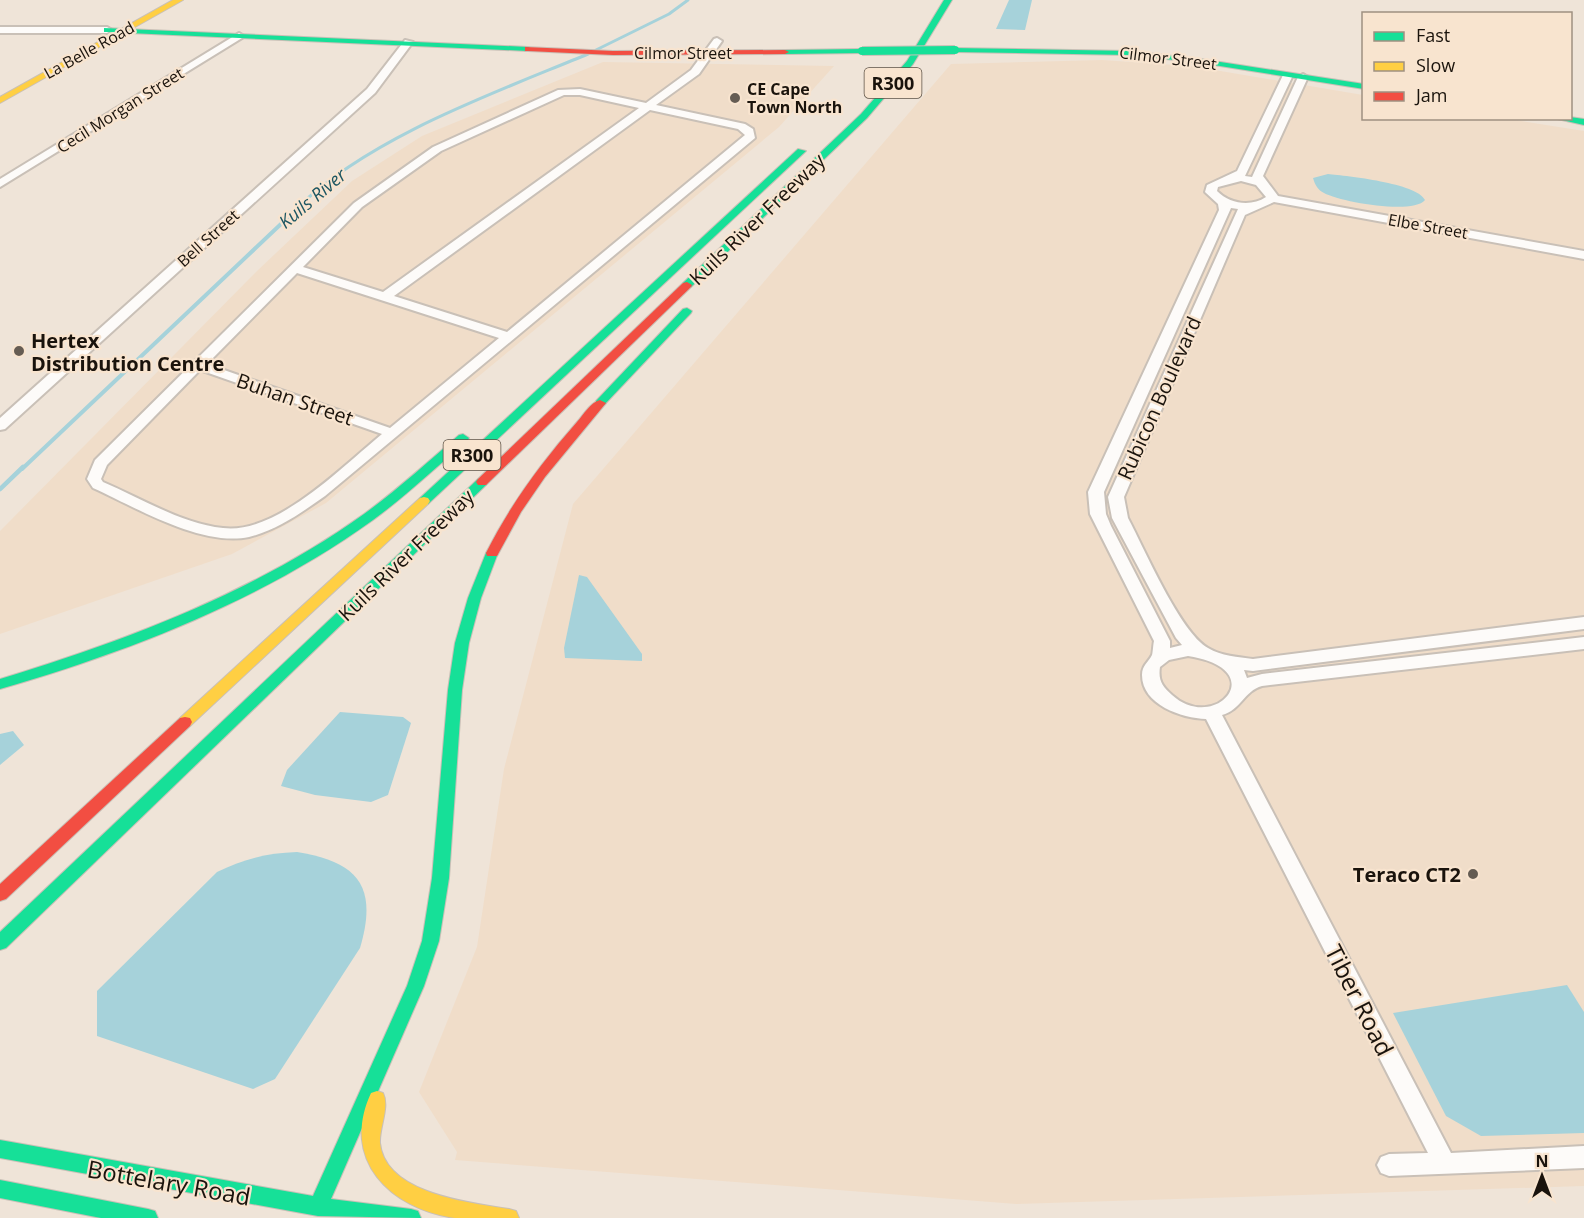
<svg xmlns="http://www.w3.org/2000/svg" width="1584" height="1218" font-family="'Open Sans',sans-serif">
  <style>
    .built { fill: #f0ddc9 }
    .water { fill: #a6d2da }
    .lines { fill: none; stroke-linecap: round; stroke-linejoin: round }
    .stream-far2 { stroke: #a6d2da; stroke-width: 3 }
    .stream-far1 { stroke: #a6d2da; stroke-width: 4 }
    .stream { stroke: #a6d2da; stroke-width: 4.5 }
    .street-casing { stroke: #c9c0b7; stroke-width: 4 }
    .fast-casing { stroke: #c9c0b7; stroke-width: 2 }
    .slow-casing { stroke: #c9c0b7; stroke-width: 2 }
    .jam-casing { stroke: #c9c0b7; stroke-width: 2 }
    .street { fill: #fdfbf9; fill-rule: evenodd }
    .fast { fill: #16e098; fill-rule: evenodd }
    .slow { fill: #ffcf43; fill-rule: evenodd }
    .jam { fill: #f24e42; fill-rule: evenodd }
    .fast-bridge-casing { stroke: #c9c0b7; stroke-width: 10; stroke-linecap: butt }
    .fast-bridge { stroke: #16e098; stroke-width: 8 }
    .poi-dot { fill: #655c53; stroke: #f8e4cf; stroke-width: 2 }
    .labels { text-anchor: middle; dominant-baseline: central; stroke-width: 4.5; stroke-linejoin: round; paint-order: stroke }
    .far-street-label { font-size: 16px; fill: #1a130c; stroke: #f8e4cf }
    .far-poi-label { font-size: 16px; font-weight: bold; fill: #1a130c; stroke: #f8e4cf; text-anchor: start }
    .shield { fill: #f8e4cf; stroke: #5d5246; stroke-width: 1.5 }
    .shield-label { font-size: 18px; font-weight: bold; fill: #1a130c }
    .far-water-label { font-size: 18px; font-style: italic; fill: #1c5662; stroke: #f8e4cf }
    .street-label { font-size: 20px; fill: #1a130c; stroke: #f8e4cf }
    .poi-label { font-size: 20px; font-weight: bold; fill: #1a130c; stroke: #f8e4cf; text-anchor: start }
    .near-street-label { font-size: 24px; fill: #1a130c; stroke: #f8e4cf }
  </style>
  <rect width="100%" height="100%" fill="#efe4d8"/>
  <g class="built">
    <path d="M1102,60L1191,66L1363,95L1364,118L1509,119L1584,131V1186L1016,1204L455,1160L457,1152L419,1092L477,947L504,769L573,504L951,64Z"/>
    <path d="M603,62L834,66L779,127L326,503L232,554L0,634V531L257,271L352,181L422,136Z"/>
  </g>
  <g class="water">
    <path d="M1009,0H1032L1025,30L996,29Z"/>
    <path d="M1328,174C1347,176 1417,183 1425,200C1413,215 1341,202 1324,193C1318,190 1315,185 1313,178Z"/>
    <path d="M579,575L587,577L642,654V661L565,658L564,648Z"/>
    <path d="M340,712L403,717L411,723L388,795L371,802L315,795L281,786L287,770Z"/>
    <path d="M13,731L24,745L0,765V734Z"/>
    <path d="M297,852C359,862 378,887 360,948L275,1079L253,1089L97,1036V991L217,872C244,859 267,853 297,852Z"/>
    <path d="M1567,985L1584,1012V1133L1481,1136L1446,1116L1393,1013Z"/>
  </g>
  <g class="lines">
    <g class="stream-far2">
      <path d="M596,50L669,14L688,0"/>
      <path d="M298,207C372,136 494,93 588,54"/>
    </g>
    <path class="stream-far1" d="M22,469L300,206"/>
    <path class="stream" d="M0,489L23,467"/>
    <defs>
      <g id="street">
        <path d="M0,27H107L112,30L107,33H0Z"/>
        <path d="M239,33L244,36L242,38L0,187V179Z"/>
        <path d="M717,38L722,41L699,74L656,105L745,124L753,129L755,138L325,496C301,513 277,530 249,537C201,547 135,507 93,488L87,479L95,460L354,203L433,147L558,90L580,89L646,103L691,70L714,39ZM564,95H580L639,108L383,292L303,267L362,207L441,151ZM650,110L738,129L745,135L507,332L394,296ZM297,273L499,338L390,428L207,364ZM200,370L382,434C343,466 276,535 223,528C182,524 141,498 103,482L101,479L107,465Z"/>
        <path d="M405,40L413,42L375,93L5,429L0,430V418L367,89Z"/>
        <path d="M1284,73L1293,75L1245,176L1252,177L1298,77L1303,74L1308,77L1263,176L1278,196L1584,251V259L1274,202L1245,215L1124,497L1128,518C1145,550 1180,632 1208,648C1221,656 1238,657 1253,659L1584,617V629L1253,671L1244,670L1247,678L1262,674L1584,637V649L1262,686C1244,691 1241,710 1222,715L1451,1153L1584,1146V1168L1389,1176L1381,1173L1377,1165L1381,1157L1389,1154L1428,1153L1206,719C1182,718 1142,705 1142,675C1142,665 1148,663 1152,655C1153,652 1153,645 1154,641L1090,514L1088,492L1219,210L1218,204L1205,192L1207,185L1237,171ZM1241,181L1256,185L1266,197C1251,207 1230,204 1217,191L1218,187ZM1231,208L1238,209L1108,497L1112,518L1176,638L1182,645L1170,648V641L1111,526L1106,514L1104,492ZM1188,656C1273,669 1215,734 1172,695C1162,686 1158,680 1160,667L1169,660Z"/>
      </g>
      <g id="fast">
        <path d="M944,0H952L913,64L867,118L691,287H683V283L861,114L907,61Z"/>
        <path d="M104,28L528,47L532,49L528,51L107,32H104Z"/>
        <path d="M952,48L1130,51L1201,59L1364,84V89L1201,63L1130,55L955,52H952Z"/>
        <path d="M862,49L866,51L865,53L785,54L781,52L785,50Z"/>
        <path d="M1570,117L1584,119V125L1553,118Z"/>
        <path d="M798,149L806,151L428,504H420L418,501L420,498Z"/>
        <path d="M687,308L692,311L691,313L604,405H596V401L683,309Z"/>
        <path d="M463,434L469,438L467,441C436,467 406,496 373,520C262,600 131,651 0,689V679C128,640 255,592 364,514C397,490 428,462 459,435Z"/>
        <path d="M482,478L488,482L486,485L6,948L0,950V932L478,479Z"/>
        <path d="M492,549L498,553L481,598L469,643L462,690L449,878L439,941L424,986L331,1199L411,1209L418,1211L421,1218L318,1216L0,1158V1140L313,1196L407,986L422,941L432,878L448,690L455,643L468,598L486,553Z"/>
        <path d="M0,1180L148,1209L155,1211L158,1218H101L0,1198Z"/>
      </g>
      <g id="slow">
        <path d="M173,0H183L0,103V97Z"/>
        <path d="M424,497L428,498L430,501L428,504L190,726H180L178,722L180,718L420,498Z"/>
        <path d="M377,1091L383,1093C390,1107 379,1128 380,1143C385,1194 471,1203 509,1209L516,1211L519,1218C498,1218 475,1218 455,1218C390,1209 340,1159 371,1093Z"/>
      </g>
      <g id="jam">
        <path d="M525,47L613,51L785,50L789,52L785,54L613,55L528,51H525Z"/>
        <path d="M687,282L692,285L691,287L486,485H478L476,482L478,479L683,283Z"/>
        <path d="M600,400L606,403L545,477L521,512L497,556H487L486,553C510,505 541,463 577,422C583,415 591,402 600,400Z"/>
        <path d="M185,717L190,718L192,722L190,726L6,899L0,901V884L180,718Z"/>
      </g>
    </defs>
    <use href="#street" class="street-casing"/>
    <use href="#fast" class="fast-casing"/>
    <use href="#slow" class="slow-casing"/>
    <use href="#jam" class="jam-casing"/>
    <use href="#street" class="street"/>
    <use href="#fast" class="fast"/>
    <use href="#slow" class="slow"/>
    <use href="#jam" class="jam"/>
    <defs>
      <path id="fast-bridge" d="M862,51L955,50"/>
    </defs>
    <use href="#fast-bridge" class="fast-bridge-casing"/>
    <use href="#fast-bridge" class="fast-bridge"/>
  </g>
  <g class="poi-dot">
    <circle cx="735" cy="98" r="6"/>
    <circle cx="19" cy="351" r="6"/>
    <circle cx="1473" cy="874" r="6"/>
  </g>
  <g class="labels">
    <g class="far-street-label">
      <text transform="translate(89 50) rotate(-29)">La Belle Road</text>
      <text x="683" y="53">Cilmor Street</text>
      <text transform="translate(1168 58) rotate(7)">Cilmor Street</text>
      <text transform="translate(120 110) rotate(-32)">Cecil Morgan Street</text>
      <text transform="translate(1428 226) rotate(10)">Elbe Street</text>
      <text transform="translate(208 238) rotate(-42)">Bell Street</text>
    </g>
    <g class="far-poi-label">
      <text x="747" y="89">CE Cape<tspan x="747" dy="18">Town North</tspan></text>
    </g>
    <g class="shield">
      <rect x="864.5" y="68" width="57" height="30" rx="4.5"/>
      <rect x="443.5" y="440" width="57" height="30" rx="4.5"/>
    </g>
    <g class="shield-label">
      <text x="893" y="83">R300</text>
      <text x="472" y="455">R300</text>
    </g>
    <g class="far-water-label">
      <text transform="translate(312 198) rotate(-40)">Kuils River</text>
    </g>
    <g class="street-label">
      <text transform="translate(757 219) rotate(-44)">Kuils River Freeway</text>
      <text transform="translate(1159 398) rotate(-66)">Rubicon Boulevard</text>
      <text transform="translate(295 399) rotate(19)">Buhan Street</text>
      <text transform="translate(406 555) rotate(-44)">Kuils River Freeway</text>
    </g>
    <g class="poi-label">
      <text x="31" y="340">Hertex<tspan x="31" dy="23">Distribution Centre</tspan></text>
      <text x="1461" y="874" text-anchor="end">Teraco CT2</text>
    </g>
    <g class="near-street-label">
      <text transform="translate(1360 1000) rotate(63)">Tiber Road</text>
      <text transform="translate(169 1182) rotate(10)">Bottelary Road</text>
    </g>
  </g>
  <rect x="1362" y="12" width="210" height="108" fill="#f8e4cf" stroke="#9f9081" stroke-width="1.5"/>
  <rect x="1374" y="32" width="30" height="9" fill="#16e098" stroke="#9f9081" stroke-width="1.5"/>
  <text x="1416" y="42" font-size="18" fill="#1a130c">Fast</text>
  <rect x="1374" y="62" width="30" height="9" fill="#ffcf43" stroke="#9f9081" stroke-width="1.5"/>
  <text x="1416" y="72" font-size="18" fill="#1a130c">Slow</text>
  <rect x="1374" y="92" width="30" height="9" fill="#f24e42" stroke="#9f9081" stroke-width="1.5"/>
  <text x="1416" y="102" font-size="18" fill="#1a130c">Jam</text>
  <g transform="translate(1542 1176)" stroke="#f8e4cf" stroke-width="4.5" paint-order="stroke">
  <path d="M0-4.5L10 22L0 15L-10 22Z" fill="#1a130c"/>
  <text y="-9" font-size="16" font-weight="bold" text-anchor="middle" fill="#1a130c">N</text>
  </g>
</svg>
